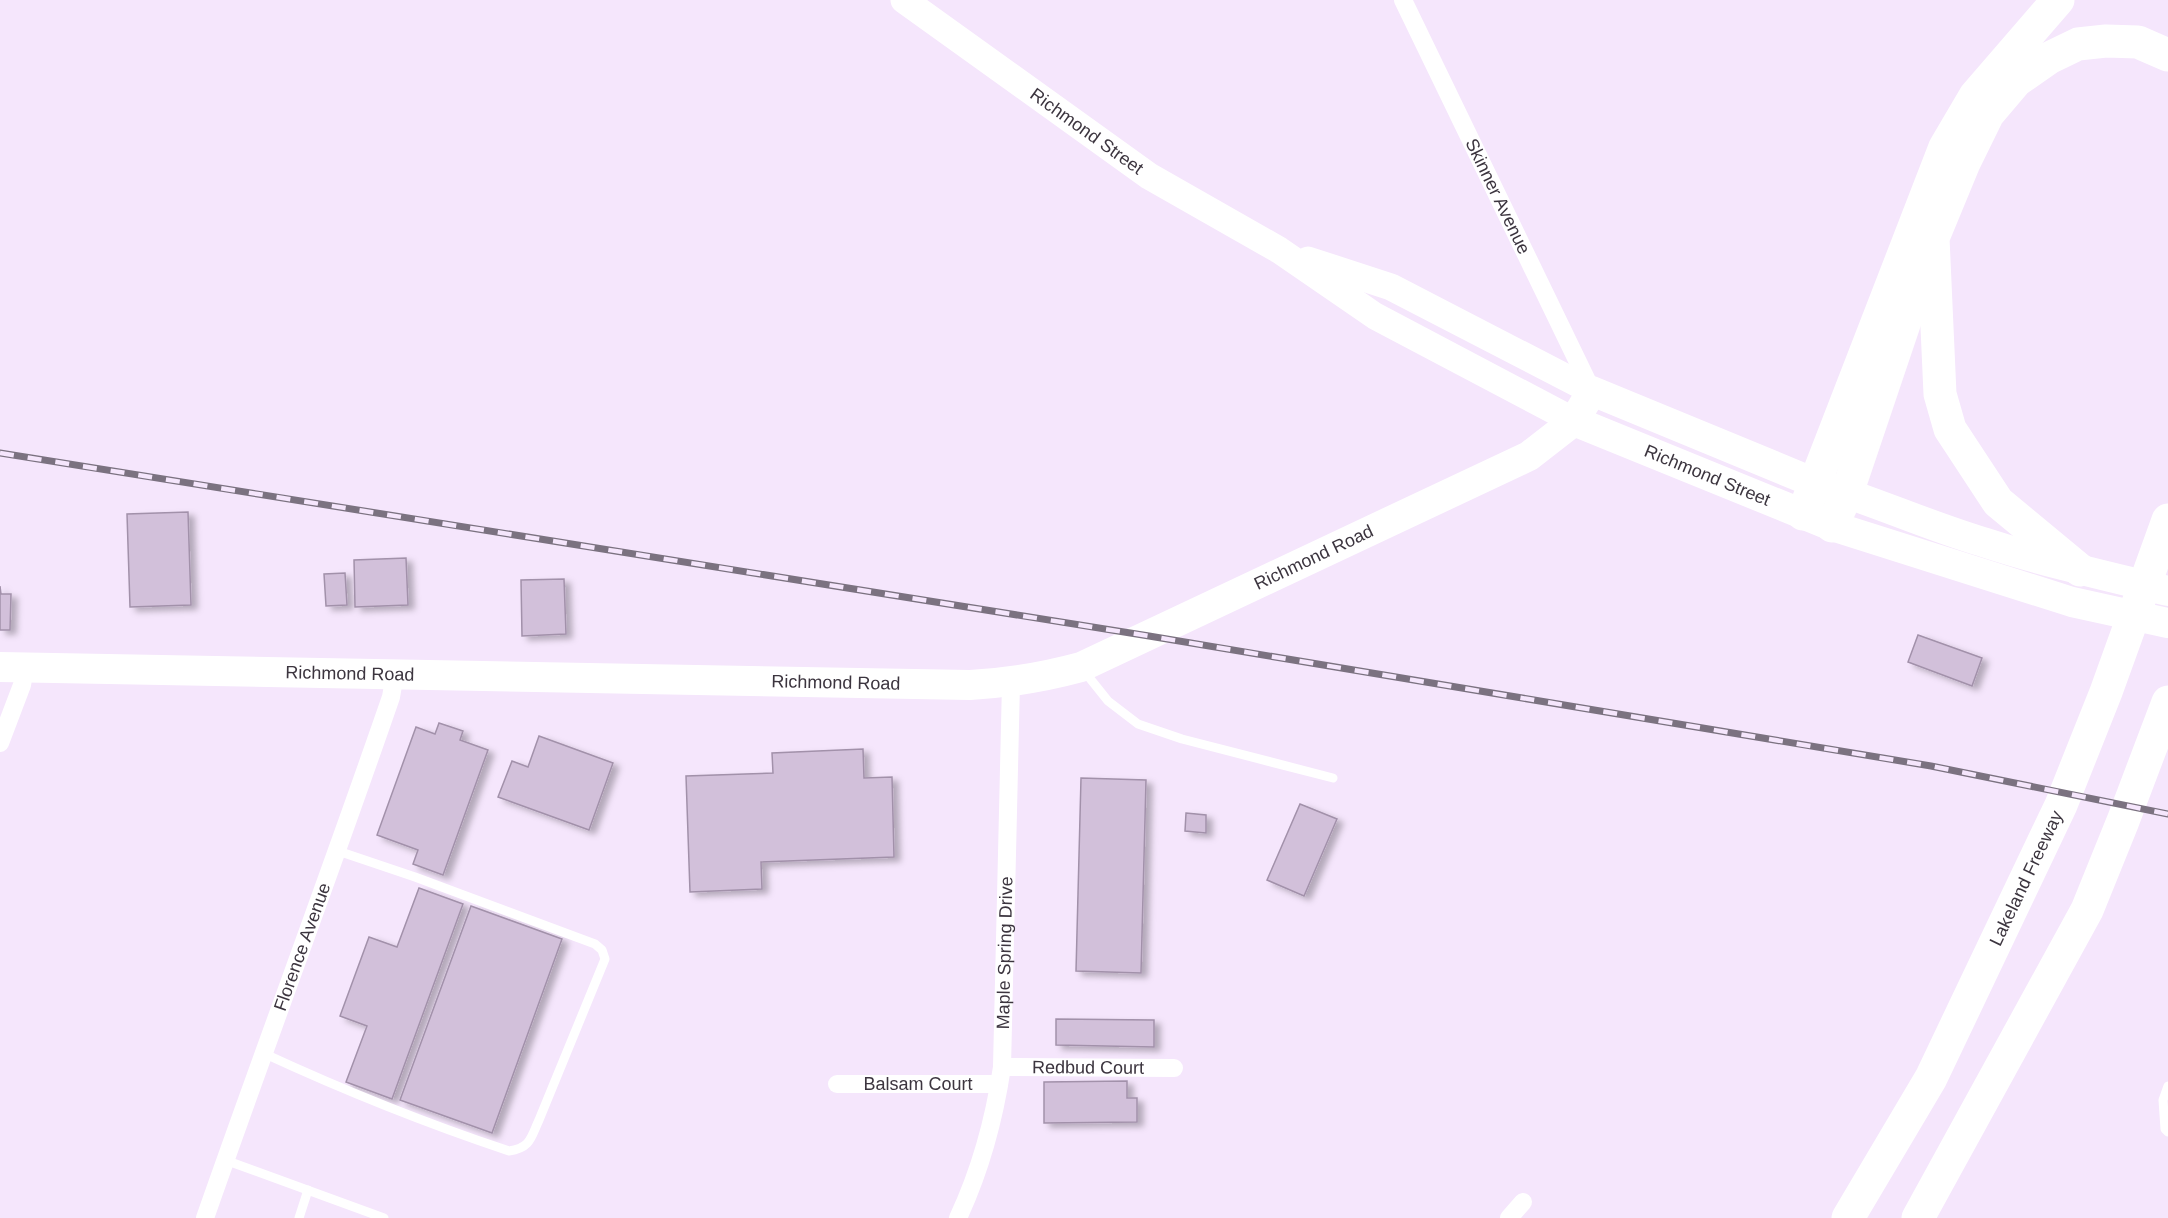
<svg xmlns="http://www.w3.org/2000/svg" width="2168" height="1218" font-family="Arial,sans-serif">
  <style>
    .building { fill: #d2c0da; stroke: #a291aa; stroke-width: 1.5; filter: url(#shadow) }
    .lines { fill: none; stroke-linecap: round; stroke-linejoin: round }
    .lane { stroke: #fff; stroke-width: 9 }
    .street { stroke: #fff; stroke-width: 18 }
    .secondary { stroke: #fff; stroke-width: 27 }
    .primary { stroke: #fff; stroke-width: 30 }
    .highway { stroke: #fff; stroke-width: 33 }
    .rail-casing { stroke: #7b7280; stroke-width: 7 }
    .rail { stroke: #f5e6fc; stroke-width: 4.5; stroke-dasharray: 14; stroke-linecap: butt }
    .labels { text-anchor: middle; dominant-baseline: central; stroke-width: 6; stroke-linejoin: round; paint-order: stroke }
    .street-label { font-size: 18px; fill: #3c353f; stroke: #f5e6fc }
  </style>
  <defs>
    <filter id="shadow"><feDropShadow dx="6" dy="4" stdDeviation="3" flood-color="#0004"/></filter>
  </defs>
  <rect width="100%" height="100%" fill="#f5e6fc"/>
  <g class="building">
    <path d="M188,512L191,605L130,607L127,514Z"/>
    <path d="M406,558L408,605L355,607L354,560Z"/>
    <path d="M345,573L347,605L326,606L324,574Z"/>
    <path d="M564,579L566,634L522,636L521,580Z"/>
    <path d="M0,586L1,594H11L10,630H0Z"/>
    <path d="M1918,635L1982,658L1972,686L1908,662Z"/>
    <path d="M439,723L463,731L460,740L488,750L443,875L413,864L418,850L377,835L416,727L435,734Z"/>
    <path d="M539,736L613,763L589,830L498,797L512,761L528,767Z"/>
    <path d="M863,749L864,778L892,777L894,857L761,862L762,889L690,892L686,776L773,773L772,753Z"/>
    <path d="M1081,778L1146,780L1141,973L1076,971Z"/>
    <path d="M1300,804L1337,819L1304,896L1267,880Z"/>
    <path d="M1186,813L1206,815V833L1185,831Z"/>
    <path d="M419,888L463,904L392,1099L346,1082L367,1026L340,1016L369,937L397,947Z"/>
    <path d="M471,906L562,939L492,1133L400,1100Z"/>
    <path d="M1056,1019L1154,1020V1047L1056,1045Z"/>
    <path d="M1127,1081V1098H1137V1122L1044,1123V1082Z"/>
  </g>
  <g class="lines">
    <g class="lane">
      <path d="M1084,671L1108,701L1138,724L1182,739L1333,778"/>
      <path d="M263,1053C343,1090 425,1123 509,1151C531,1148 531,1137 539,1120L605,959L602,950L595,944L415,877L338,851"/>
      <path d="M2168,1086L2163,1100L2165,1129L2168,1132"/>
      <path d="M225,1160L384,1218"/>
      <path d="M299,1218L308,1190"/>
    </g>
    <g class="street">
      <path id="s1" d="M1403,0L1592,391"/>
      <path d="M0,743L22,685L25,668"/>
      <path id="s2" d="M1002,1067L1174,1068"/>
      <path id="s3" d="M837,1084H999"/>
      <path id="s4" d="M205,1218C266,1044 331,871 391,697L395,674"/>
      <path id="s5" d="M958,1218C981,1169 994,1121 1002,1067L1011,683"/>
      <path d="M1509,1218L1523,1202"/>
    </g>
    <g class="secondary">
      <path id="s6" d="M904,0L1149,176L1279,250L1375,316L1574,421"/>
      <path d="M1308,260L1391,287L1592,391"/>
    </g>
    <g class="primary">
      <path id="s7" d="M1574,421L1832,526L2072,602L2168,623"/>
      <path id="s8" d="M0,667L970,685C1008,683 1044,677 1081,667L1529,456L1574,421L1592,391L1815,483C1872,500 1926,525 1983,542C2044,562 2106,576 2168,591"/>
    </g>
    <g class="highway">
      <path d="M1803,514L1945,147L1975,96L2058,0"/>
      <path d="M1832,526L1847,493L1927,256"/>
      <path d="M2080,570L1998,502L1950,429L1940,394L1933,238L1964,163L1988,114L2016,81L2049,58L2078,44L2106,41L2138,42L2168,55"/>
      <path id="s9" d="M1848,1218L1931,1078L2061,805L2106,692L2168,520"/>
      <path d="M1918,1218L2087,910L2123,821L2168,702"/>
    </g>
    <defs>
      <path id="rail" d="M0,453L1149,636L1931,766L2168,814"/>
    </defs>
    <use href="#rail" class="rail-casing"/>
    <use href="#rail" class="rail"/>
  </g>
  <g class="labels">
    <g class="street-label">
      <text stroke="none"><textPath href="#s6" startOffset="225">Richmond Street</textPath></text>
      <text stroke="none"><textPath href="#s1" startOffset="218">Skinner Avenue</textPath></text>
      <text stroke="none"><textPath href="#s7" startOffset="144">Richmond Street</textPath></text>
      <text stroke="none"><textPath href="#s8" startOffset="1340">Richmond Road</textPath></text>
      <text stroke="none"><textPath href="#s8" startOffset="350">Richmond Road</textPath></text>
      <text stroke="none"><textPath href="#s8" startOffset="836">Richmond Road</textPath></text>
      <text stroke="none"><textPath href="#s9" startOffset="384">Lakeland Freeway</textPath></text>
      <text stroke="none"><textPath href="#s4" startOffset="288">Florence Avenue</textPath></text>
      <text stroke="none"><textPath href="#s5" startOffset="272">Maple Spring Drive</textPath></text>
      <text stroke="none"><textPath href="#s2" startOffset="86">Redbud Court</textPath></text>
      <text stroke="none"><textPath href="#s3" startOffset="81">Balsam Court</textPath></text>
    </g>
  </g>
</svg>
